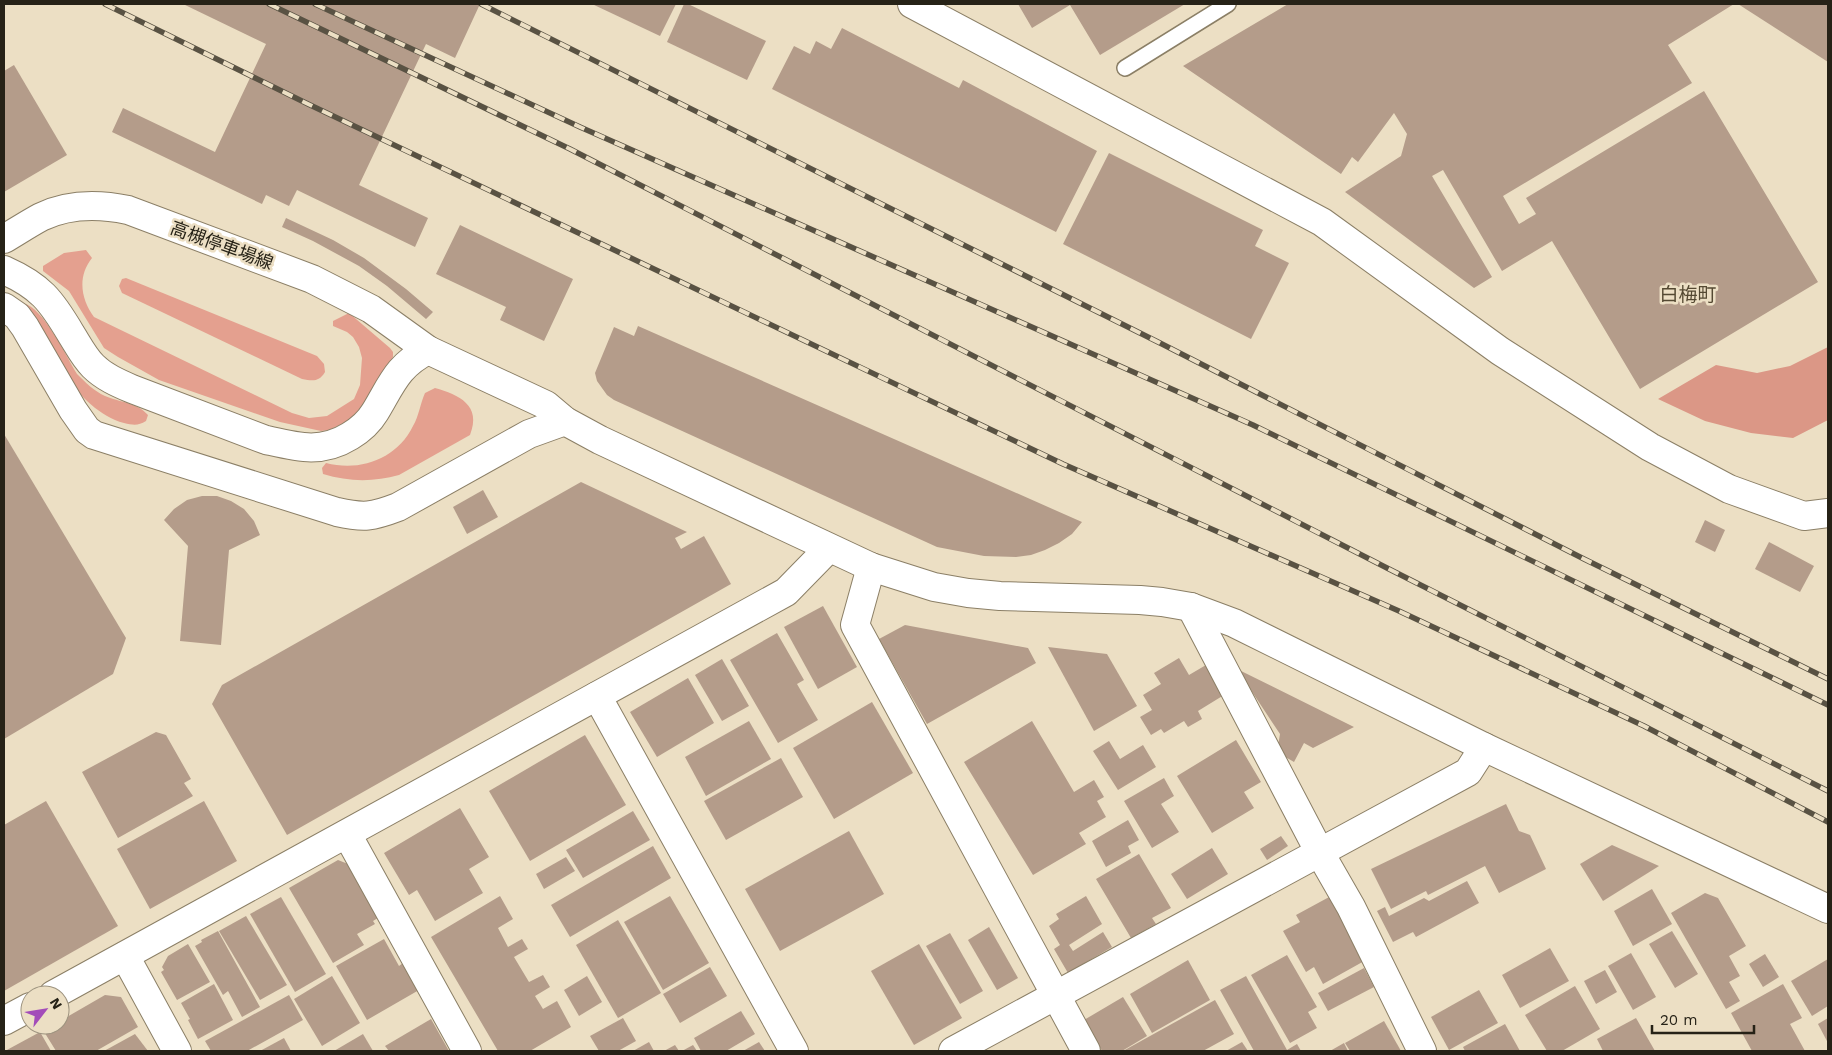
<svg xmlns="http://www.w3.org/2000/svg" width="1832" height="1055" font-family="'Work Sans','Noto Sans JP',sans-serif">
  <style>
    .green { fill: #e4a08f }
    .forest { fill: #db9786 }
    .building { fill: #b49c8a }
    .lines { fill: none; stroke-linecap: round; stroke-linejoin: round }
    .lane-casing { stroke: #8b7f66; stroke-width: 18 }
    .street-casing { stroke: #8b7f66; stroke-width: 30 }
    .secondary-casing { stroke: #8b7f66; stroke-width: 30 }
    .lane { stroke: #fff; stroke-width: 15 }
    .street { stroke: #fff; stroke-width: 28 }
    .secondary { stroke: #fff; stroke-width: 28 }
    .rail-casing { stroke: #595243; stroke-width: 5.5 }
    .rail { stroke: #ecdfc4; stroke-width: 4; stroke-dasharray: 11; stroke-linecap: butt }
    .labels { text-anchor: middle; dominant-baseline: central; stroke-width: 5; stroke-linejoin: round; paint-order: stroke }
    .street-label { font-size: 18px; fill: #262217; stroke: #ecdfc4 }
    .neighbourhood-label { font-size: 19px; fill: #544932; stroke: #ecdfc4 }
  </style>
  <rect width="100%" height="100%" fill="#ecdfc4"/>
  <g class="green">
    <path d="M86,250L92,258C77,277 81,299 94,317L292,413L309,418L327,416L354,399L360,385L362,358L359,347L353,337L347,332L333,326V321L349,313L390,348L393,352V357L361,412L350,420L329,430L321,431L280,422L159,380L118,357L104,348L69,291L43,271V266L64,253Z"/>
    <path d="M126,278L317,356L324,364L325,372C319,382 313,381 302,379L122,293L119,286L122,279Z"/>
    <path d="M23,303C44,308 66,356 77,374C85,382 94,391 105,396C119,402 138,403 148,415L146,421C138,426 133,425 124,423C76,410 46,344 21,304Z"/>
    <path d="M435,388C459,395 482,405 470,435L399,475C374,482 349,482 323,474L322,468L326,463C360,472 397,459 413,426C419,416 420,404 425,393Z"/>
  </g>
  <path class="forest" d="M1828,347V420L1793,438L1751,433L1705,421L1658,399L1716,365L1757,373L1790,366Z"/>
  <g class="building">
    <path d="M183,4H480L455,58L426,44L359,185L428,218L415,247L297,190L289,206L266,195L262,204L112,132L123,108L215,152L266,44Z"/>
    <path d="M592,4H676L660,36Z"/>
    <path d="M684,4H688L766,41L747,80L667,42Z"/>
    <path d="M1018,4H1185L1100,55L1070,5L1032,28Z"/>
    <path d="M1288,4H1734L1668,45L1692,83L1503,196L1519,224L1536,214L1526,198L1704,91L1818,282L1640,389L1552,241L1502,271L1443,170L1432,176L1492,277L1474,288L1345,192L1401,156L1407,134L1394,113L1358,162L1352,157L1341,174L1183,66Z"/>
    <path d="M1738,4H1828V62Z"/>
    <path d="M842,28L959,88L963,80L1097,151L1056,232L772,89L794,46L810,54L816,41L831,49Z"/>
    <path d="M14,65L67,155L4,192V71Z"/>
    <path d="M1109,153L1263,230L1255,246L1289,263L1251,339L1063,244Z"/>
    <path d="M286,218L333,240L364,258L406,289L433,312L426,319L387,286L359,266L313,241L282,227Z"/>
    <path d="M460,225L573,279L544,341L500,320L506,307L436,274Z"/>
    <path d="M638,326L1082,522L1072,534L1059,543L1045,550L1031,555L1016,557L984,556L937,547L614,400L607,395L597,381L595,373L614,327L634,336Z"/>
    <path d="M4,434L126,638L113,674L4,739Z"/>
    <path d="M581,482L687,532L675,538L681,549L704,536L731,584L287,835L212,704L222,685Z"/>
    <path d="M483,490L498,517L467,534L453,507Z"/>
    <path d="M202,496H217L231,501L244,509L254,521L260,535L229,550L221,645L180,641L188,546L164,520L174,509L187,500Z"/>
    <path d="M1705,520L1725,530L1715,552L1695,542Z"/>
    <path d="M1769,542L1814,566L1800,592L1755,569Z"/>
    <path d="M823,606L857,667L818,689L784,627Z"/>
    <path d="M905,625L1028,648L1036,663L927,724L879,639Z"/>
    <path d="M777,633L804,680L797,684L818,720L778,743L730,660Z"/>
    <path d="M1048,647L1107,654L1137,706L1094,731Z"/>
    <path d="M1179,658L1189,675L1206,665L1224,695L1198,711L1202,719L1188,727L1184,721L1164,733L1161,729L1151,735L1140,717L1152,710L1143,695L1161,684L1154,673Z"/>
    <path d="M722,659L749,706L722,721L695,675Z"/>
    <path d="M1237,669L1354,727L1313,748L1304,743L1294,762L1277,752L1280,734Z"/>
    <path d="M688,678L714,723L657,757L630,712Z"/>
    <path d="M872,702L913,773L834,819L793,748Z"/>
    <path d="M749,721L771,759L706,796L685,757Z"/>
    <path d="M1032,721L1074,792L1094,780L1104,797L1097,801L1106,817L1079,833L1086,844L1033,875L964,762Z"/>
    <path d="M156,732L166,735L191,779L184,783L193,796L118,838L82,772Z"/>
    <path d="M585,735L626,805L530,861L489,791Z"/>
    <path d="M1236,740L1261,782L1244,792L1254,808L1212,833L1177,776Z"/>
    <path d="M1109,741L1120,759L1143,745L1156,767L1118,790L1093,751Z"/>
    <path d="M781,758L803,797L726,840L704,801Z"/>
    <path d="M1164,778L1174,796L1161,804L1179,832L1152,848L1124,801Z"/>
    <path d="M46,801L118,926L4,991V825Z"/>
    <path d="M204,801L237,861L150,909L117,849Z"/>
    <path d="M1506,804L1519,831L1530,835L1546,869L1499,893L1485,866L1428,895L1426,891L1391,909L1371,869Z"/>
    <path d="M460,808L489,857L469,869L483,893L435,921L417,890L409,895L384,853Z"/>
    <path d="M633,811L650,840L583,878L566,850Z"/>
    <path d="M1128,820L1139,840L1128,846L1131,853L1106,867L1092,841Z"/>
    <path d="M849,831L884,894L780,951L745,889Z"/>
    <path d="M1281,836L1288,846L1267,860L1260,849Z"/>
    <path d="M1612,845L1659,866L1603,901L1580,864Z"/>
    <path d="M653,846L671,878L570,937L551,905Z"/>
    <path d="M1212,848L1228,874L1187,899L1171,874Z"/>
    <path d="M1139,854L1171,908L1152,918L1156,924L1131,938L1096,879Z"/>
    <path d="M566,857L575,871L544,889L536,874Z"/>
    <path d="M338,860L353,866L381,916L373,921L375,924L357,934L364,945L333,963L289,888Z"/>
    <path d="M1467,881L1479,903L1416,937L1413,932L1393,942L1377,911L1385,907L1389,916L1424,898L1429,901Z"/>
    <path d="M1652,889L1672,924L1633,946L1614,911Z"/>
    <path d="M1705,893L1718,898L1746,946L1729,956L1740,976L1729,982L1740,1001L1726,1009L1671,913Z"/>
    <path d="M500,896L513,919L498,928L508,947L522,939L528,949L514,957L529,982L543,975L550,987L535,996L543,1009L557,1001L571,1027L530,1051H498L431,937Z"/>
    <path d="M670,896L709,963L663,990L624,922Z"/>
    <path d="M1086,896L1102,924L1069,945L1073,951L1103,932L1112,947L1068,973L1054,949L1060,945L1049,926L1059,919L1056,914Z"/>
    <path d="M1331,896L1366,960L1323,984L1314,967L1306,972L1283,931L1300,922L1296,915Z"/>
    <path d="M281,897L326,974L295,992L250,914Z"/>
    <path d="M246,916L287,985L260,1000L219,931Z"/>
    <path d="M618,920L661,993L618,1018L576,945Z"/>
    <path d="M989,927L1018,978L997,990L968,940Z"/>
    <path d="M218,931L260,1007L242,1017L228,991L223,995L195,946L202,942L201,940Z"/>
    <path d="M1672,931L1698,974L1675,988L1649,944Z"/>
    <path d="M950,933L983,991L960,1004L926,946Z"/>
    <path d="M384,939L399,966L403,963L419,990L367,1020L336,966Z"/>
    <path d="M188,944L210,982L177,1000L161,972L164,970L162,967L168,956Z"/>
    <path d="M919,944L962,1018L914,1045L871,971Z"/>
    <path d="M1550,948L1569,981L1520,1008L1502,975Z"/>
    <path d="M1631,953L1656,997L1633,1010L1608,966Z"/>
    <path d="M1765,954L1779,977L1763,987L1749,964Z"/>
    <path d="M1287,955L1317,1007L1308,1012L1317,1028L1290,1043L1251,975Z"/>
    <path d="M1828,959V1006L1812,1016L1791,981Z"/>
    <path d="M1188,960L1210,1000L1152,1033L1130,994Z"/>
    <path d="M710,967L727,996L680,1023L663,994Z"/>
    <path d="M1364,968L1374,987L1328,1011L1318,993Z"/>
    <path d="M1605,970L1617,992L1596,1004L1584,981Z"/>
    <path d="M332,976L360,1023L322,1046L294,999Z"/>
    <path d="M587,976L602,1002L579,1016L564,990Z"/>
    <path d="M1246,976L1287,1050L1297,1044L1301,1051H1254L1220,990Z"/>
    <path d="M214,984L233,1020L198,1039L188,1020L190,1019L181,1003Z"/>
    <path d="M1783,984L1802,1018L1790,1024L1805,1051H1752L1731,1013Z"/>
    <path d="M1575,986L1600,1029L1562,1051H1547L1525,1015Z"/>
    <path d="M1479,990L1498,1023L1449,1050L1431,1017Z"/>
    <path d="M105,995L121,997L138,1027L96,1051H56L43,1030L52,1025H60V1021Z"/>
    <path d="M289,995L303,1020L247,1051H211L205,1041Z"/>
    <path d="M1123,997L1147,1036L1122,1051H1102L1084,1020Z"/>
    <path d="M1215,1000L1234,1034L1203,1051H1123Z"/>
    <path d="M741,1011L755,1034L726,1051H701L694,1038Z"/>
    <path d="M623,1018L636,1041L618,1051H599L590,1036Z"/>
    <path d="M1636,1018L1655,1051H1603L1597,1039Z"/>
    <path d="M1828,1018V1043L1818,1024Z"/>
    <path d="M431,1019L449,1051H389L385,1046Z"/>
    <path d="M1384,1021L1401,1051H1350L1345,1043Z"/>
    <path d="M1505,1024L1520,1051H1465L1463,1047Z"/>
    <path d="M40,1032L51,1051H5Z"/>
    <path d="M135,1034L148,1051H104Z"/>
    <path d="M363,1034L373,1051H334Z"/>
    <path d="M284,1038L291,1051H260Z"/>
    <path d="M649,1042L654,1051H633Z"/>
    <path d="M759,1042L765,1051H743Z"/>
    <path d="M1242,1042L1248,1051H1226Z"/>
    <path d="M1344,1043L1348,1051H1330Z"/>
    <path d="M675,1045L679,1051H664Z"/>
    <path d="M693,1045L697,1051H682Z"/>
  </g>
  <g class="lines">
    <defs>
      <path id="lane" d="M1125,68L1228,4"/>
      <g id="street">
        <path d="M912,4L1322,222L1500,351L1650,447L1729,489L1804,516L1828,513"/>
        <path d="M4,270C40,286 51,300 71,334C78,345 84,357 93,366C104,377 118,383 132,389L266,440C297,447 321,454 350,436C360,430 369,422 375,412C392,384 397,366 428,350"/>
        <path d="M871,567L855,625L1086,1051"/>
        <path d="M1191,607L1320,853L1351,907L1422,1051"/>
        <path d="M597,696L794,1051"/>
        <path d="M347,834L467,1051"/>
        <path d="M125,956L177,1051"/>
        <path d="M53,995L786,592L829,548"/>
        <path d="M4,1021L30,1007"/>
        <path d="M953,1051L1468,772L1484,747"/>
      </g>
      <g id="secondary">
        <path d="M4,239C16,232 28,224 41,217C68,204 99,204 128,210L312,279L371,309L428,350L546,405L565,421L600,440L871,567L934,587L968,593L1000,596L1140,600L1162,602L1191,607L1234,623L1484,747L1828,909"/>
        <path d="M4,307L17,316L25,327L73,410L87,430L94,435L337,512C364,518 372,517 398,507L529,434L565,421"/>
      </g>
    </defs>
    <use href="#lane" class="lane-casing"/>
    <use href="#street" class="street-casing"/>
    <use href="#secondary" class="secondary-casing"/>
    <use href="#lane" class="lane"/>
    <use href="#street" class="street"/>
    <use href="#secondary" class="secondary"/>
    <defs>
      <g id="rail">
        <path d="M105,4L308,104L1063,464L1399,611L1644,726L1828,822"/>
        <path d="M269,4L570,149L1387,568L1828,791"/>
        <path d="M315,4L580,127L1253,425L1828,705"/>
        <path d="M481,4L1160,343L1584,559L1828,679"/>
      </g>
    </defs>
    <use href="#rail" class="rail-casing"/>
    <use href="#rail" class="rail"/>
  </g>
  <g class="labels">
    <g class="street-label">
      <text transform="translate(222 245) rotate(20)">高槻停車場線</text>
    </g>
    <g class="neighbourhood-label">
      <text x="1688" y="294">白梅町</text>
    </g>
  </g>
  <rect width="1832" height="1055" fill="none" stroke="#262217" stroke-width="10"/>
  <g transform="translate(45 1010) rotate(59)"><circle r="24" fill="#ecdfc4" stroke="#9d937f"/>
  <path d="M0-4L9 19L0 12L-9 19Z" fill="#a34cb9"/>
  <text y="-8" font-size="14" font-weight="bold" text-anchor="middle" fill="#262217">N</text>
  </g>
  <path d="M1652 1025v8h102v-8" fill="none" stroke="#262217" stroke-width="2.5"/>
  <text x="1660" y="1025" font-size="15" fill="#262217" stroke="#ecdfc4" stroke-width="4" paint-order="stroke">20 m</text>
</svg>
